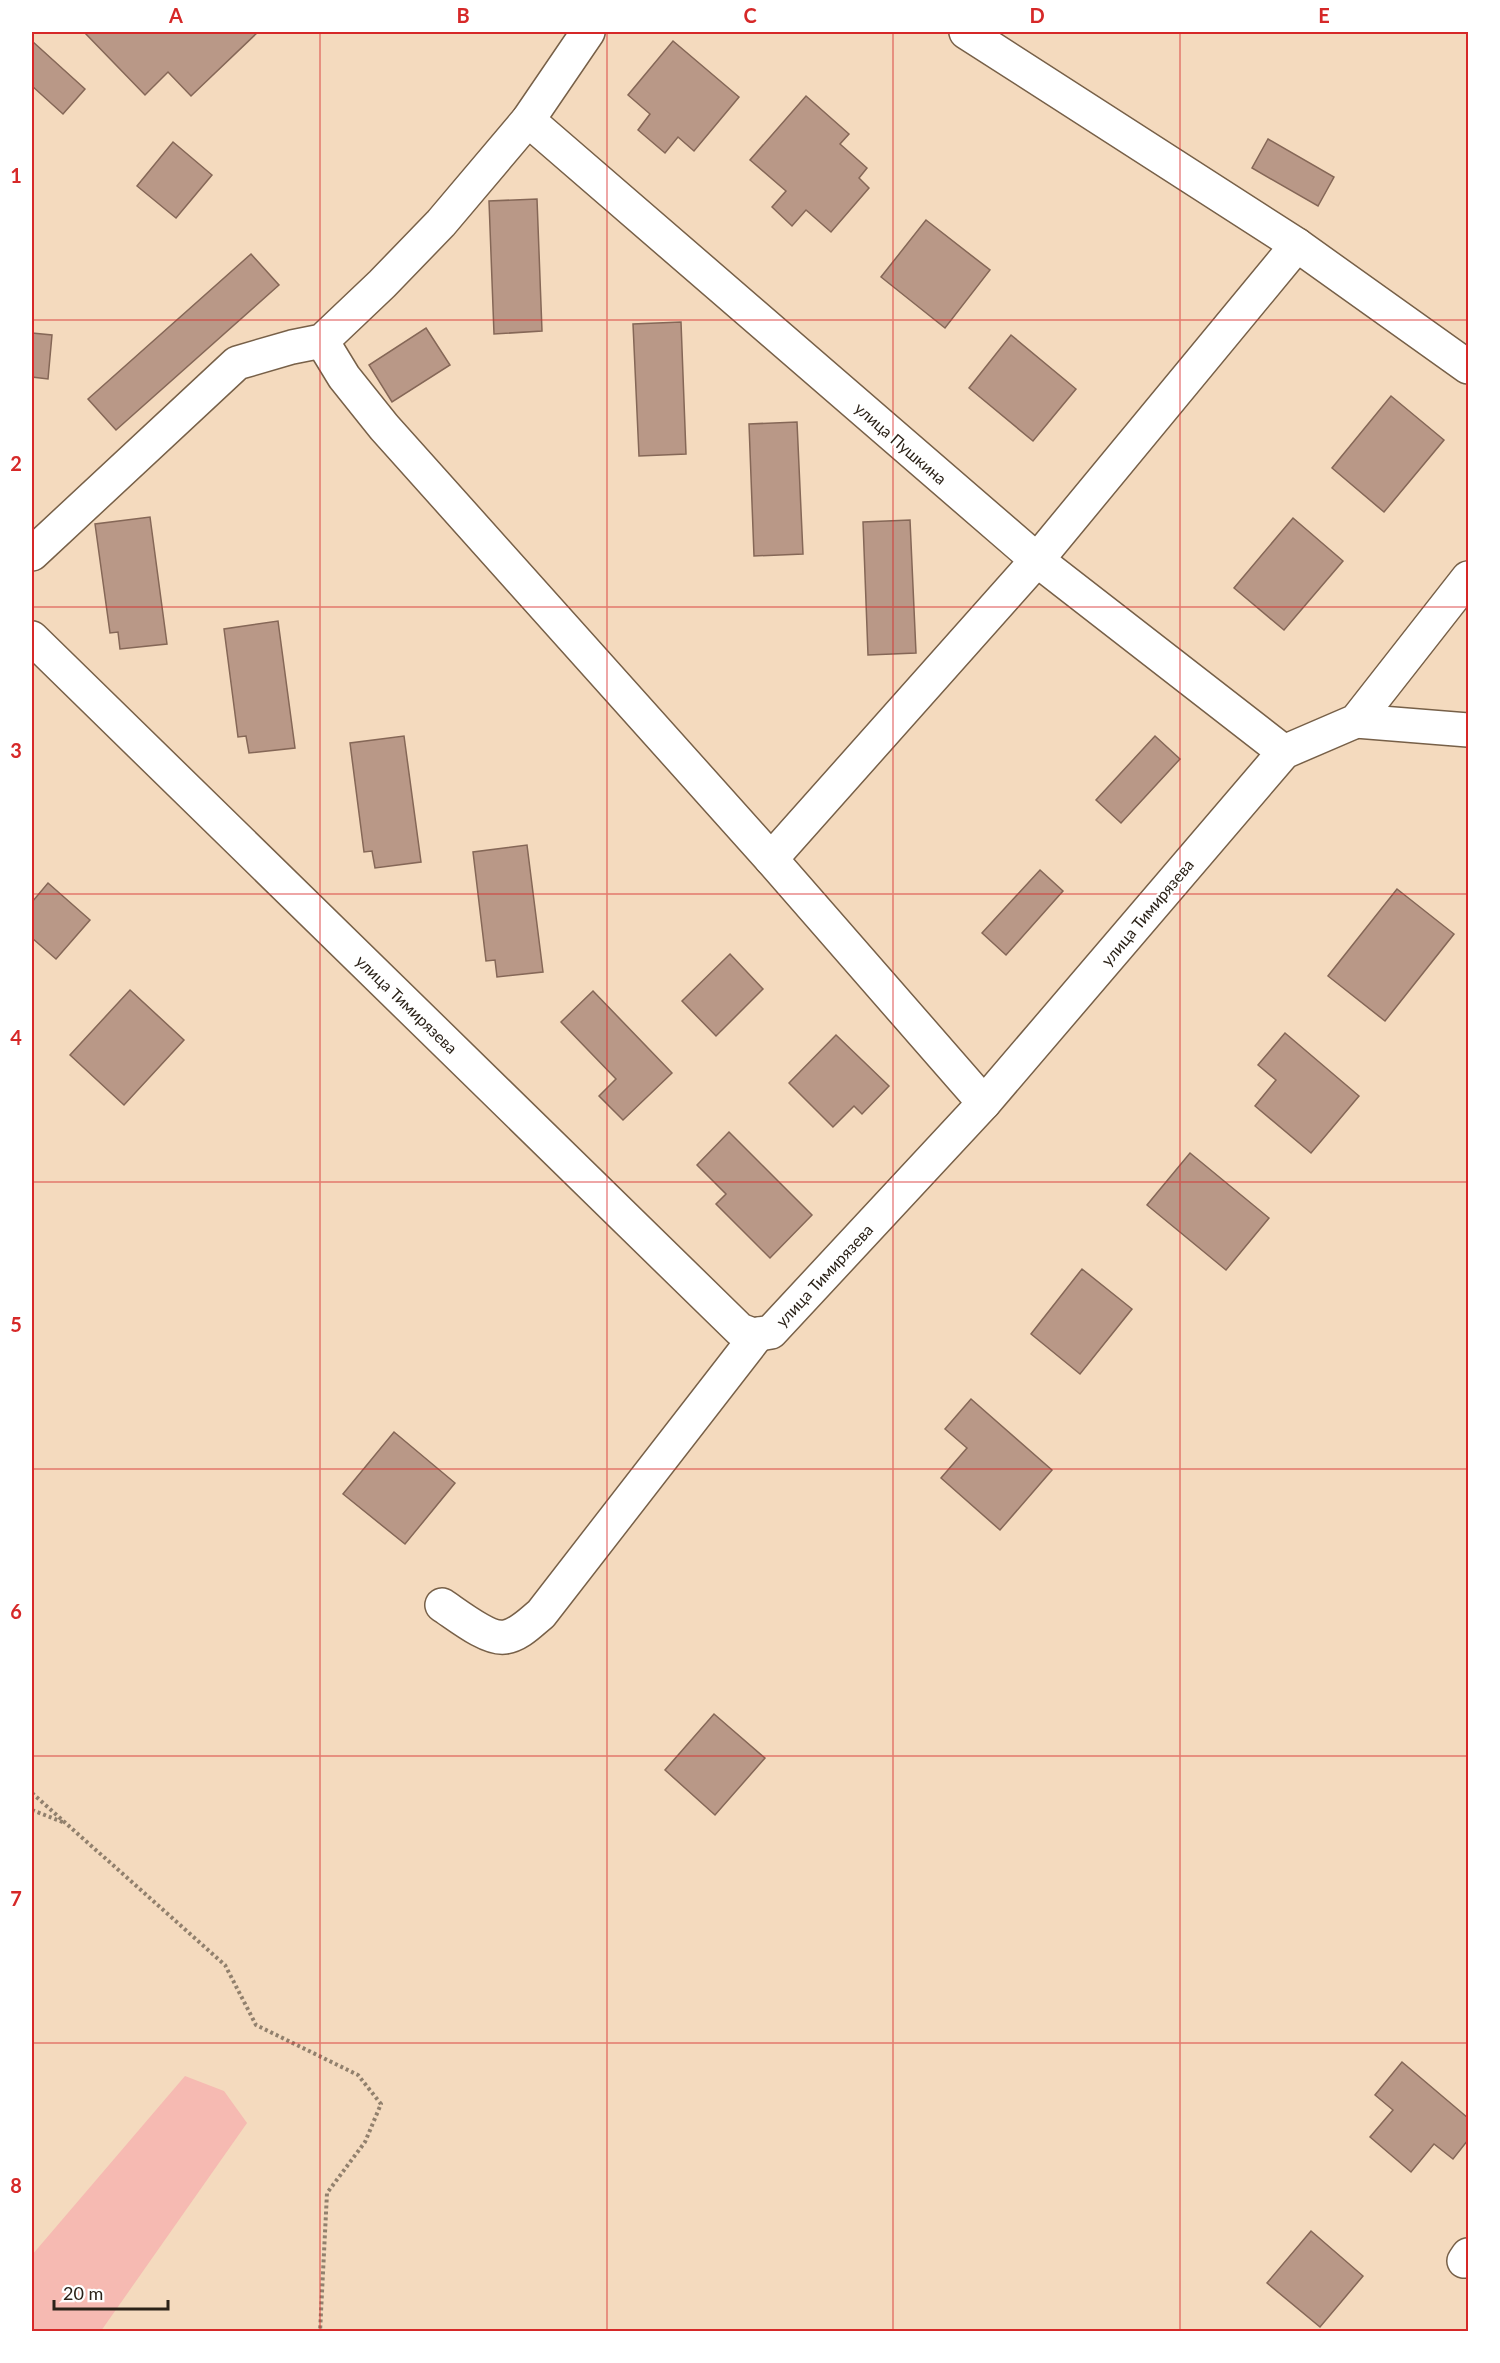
<svg xmlns="http://www.w3.org/2000/svg" width="1500" height="2363" font-family="Lato,sans-serif">
  <style>
    .green { fill: #f6bab2 }
    .building { fill: #b99887; stroke: #856757; stroke-width: 1.5 }
    .lines { fill: none; stroke-linecap: round; stroke-linejoin: round }
    .minor-casing { stroke: #776048; stroke-width: 36 }
    .path { stroke: #91806d; stroke-width: 4; stroke-dasharray: 3 3; stroke-linecap: butt }
    .minor { stroke: #fff; stroke-width: 33 }
    .grid { fill: none; stroke: #d62828; stroke-width: 1.5; stroke-opacity: 0.55 }
    .labels { text-anchor: middle; dominant-baseline: central; stroke-width: 4.5; stroke-linejoin: round; paint-order: stroke }
    .street-label { font-size: 16px; fill: #2b2218; stroke: #fff }
    .neatline { fill: none; stroke: #d62828; stroke-width: 2 }
    .grid-label { font-size: 20px; text-anchor: middle; font-weight: bold; fill: #d62828 }
  </style>
  <rect width="100%" height="100%" fill="#f4dabe"/>
  <path class="green" d="M185,2076L224,2091L247,2123L101,2331H32V2255Z"/>
  <g class="building">
    <path d="M84,32H258L191,96L168,72L145,95Z"/>
    <path d="M32,41L85,89L63,114L32,86Z"/>
    <path d="M673,41L739,97L694,151L678,137L665,153L638,130L650,114L628,95Z"/>
    <path d="M806,96L849,134L840,144L867,168L859,178L869,188L831,232L806,210L792,226L772,207L786,191L750,160Z"/>
    <path d="M1268,139L1334,177L1318,206L1252,168Z"/>
    <path d="M173,142L212,175L176,218L137,186Z"/>
    <path d="M537,199L542,331L494,334L489,201Z"/>
    <path d="M926,220L990,270L945,328L881,277Z"/>
    <path d="M251,254L279,285L116,430L88,399Z"/>
    <path d="M681,322L686,454L639,456L633,324Z"/>
    <path d="M426,328L450,365L392,402L369,365Z"/>
    <path d="M32,333L52,335L48,379L32,377Z"/>
    <path d="M1011,335L1076,389L1033,441L969,388Z"/>
    <path d="M1391,396L1444,440L1384,512L1332,468Z"/>
    <path d="M797,422L803,554L754,556L749,424Z"/>
    <path d="M150,517L167,644L120,649L118,632L110,633L95,524Z"/>
    <path d="M1293,518L1343,561L1284,630L1234,588Z"/>
    <path d="M910,520L916,653L868,655L863,522Z"/>
    <path d="M278,621L295,748L249,753L246,736L238,737L224,629Z"/>
    <path d="M404,736L421,862L375,868L372,851L364,852L350,743Z"/>
    <path d="M1155,736L1180,759L1121,823L1096,800Z"/>
    <path d="M527,845L543,972L497,977L495,960L486,961L473,852Z"/>
    <path d="M1040,870L1063,891L1006,955L982,933Z"/>
    <path d="M48,883L90,920L56,959L32,938V902Z"/>
    <path d="M1397,889L1454,934L1385,1021L1328,976Z"/>
    <path d="M730,954L763,989L716,1036L682,1001Z"/>
    <path d="M130,990L184,1040L124,1105L70,1055Z"/>
    <path d="M593,991L672,1073L623,1120L599,1096L616,1079L561,1022Z"/>
    <path d="M1285,1033L1359,1096L1311,1153L1255,1106L1276,1080L1258,1065Z"/>
    <path d="M836,1035L889,1086L862,1114L854,1106L833,1127L789,1083Z"/>
    <path d="M729,1132L812,1215L770,1258L716,1204L726,1194L697,1165Z"/>
    <path d="M1190,1153L1269,1218L1226,1270L1147,1205Z"/>
    <path d="M1082,1269L1132,1309L1080,1374L1031,1334Z"/>
    <path d="M971,1399L1052,1470L1000,1530L941,1478L967,1448L945,1429Z"/>
    <path d="M394,1432L455,1483L405,1544L343,1494Z"/>
    <path d="M714,1714L765,1758L715,1815L665,1770Z"/>
    <path d="M1402,2062L1468,2118V2140L1453,2159L1434,2144L1411,2172L1370,2137L1393,2110L1375,2095Z"/>
    <path d="M1311,2231L1363,2276L1320,2327L1267,2283Z"/>
  </g>
  <g class="lines">
    <defs>
      <g id="minor">
        <path d="M966,32L1297,245L1468,367"/>
        <path d="M528,120L1037,560L1284,752"/>
        <path d="M322,341L344,377L384,427L771,859L984,1103"/>
        <path d="M32,554L237,363L292,347L322,341L382,284L441,223L528,120L588,32"/>
        <path d="M32,638L740,1330L753,1335L771,1332L984,1103L1284,752L1356,721L1468,578"/>
        <path d="M1356,721L1468,730"/>
        <path d="M771,859L1037,560L1297,245"/>
        <path d="M442,1605C456,1614 488,1640 505,1637C519,1635 530,1623 541,1614L758,1334"/>
        <path d="M1464,2261L1468,2255"/>
      </g>
    </defs>
    <use href="#minor" class="minor-casing"/>
    <g class="path">
      <path d="M32,1793L225,1965L256,2025L358,2075L381,2104L365,2142L327,2193L320,2332"/>
      <path d="M32,1810L65,1823"/>
    </g>
    <use href="#minor" class="minor"/>
  </g>
  <path class="grid" d="M320,32V2332M607,32V2332M893,32V2332M1180,32V2332M32,320H1468M32,607H1468M32,894H1468M32,1182H1468M32,1469H1468M32,1756H1468M32,2043H1468"/>
  <g class="labels">
    <g class="street-label">
      <text transform="translate(901 443) rotate(41)">улица Пушкина</text>
      <text transform="translate(1147 912) rotate(-50)">улица Тимирязева</text>
      <text transform="translate(407 1004) rotate(44)">улица Тимирязева</text>
      <text transform="translate(824 1275) rotate(-47)">улица Тимирязева</text>
    </g>
  </g>
  <rect width="1500" height="2363" fill="none" stroke="#ffffff" stroke-width="66"/>
  <path d="M54 2300v9h114v-9" fill="none" stroke="#2b2218" stroke-width="3"/>
  <text x="63" y="2300" font-size="18" fill="#2b2218" stroke="#ffffff" stroke-width="4.5" paint-order="stroke">20 m</text>
  <rect x="33" y="33" width="1434" height="2297" class="neatline"/>
  <g class="grid-label">
    <text x="176" y="23">A</text>
    <text x="463" y="23">B</text>
    <text x="750" y="23">C</text>
    <text x="1037" y="23">D</text>
    <text x="1324" y="23">E</text>
    <text x="16" y="183">1</text>
    <text x="16" y="471">2</text>
    <text x="16" y="758">3</text>
    <text x="16" y="1045">4</text>
    <text x="16" y="1332">5</text>
    <text x="16" y="1619">6</text>
    <text x="16" y="1906">7</text>
    <text x="16" y="2193">8</text>
  </g>
</svg>
